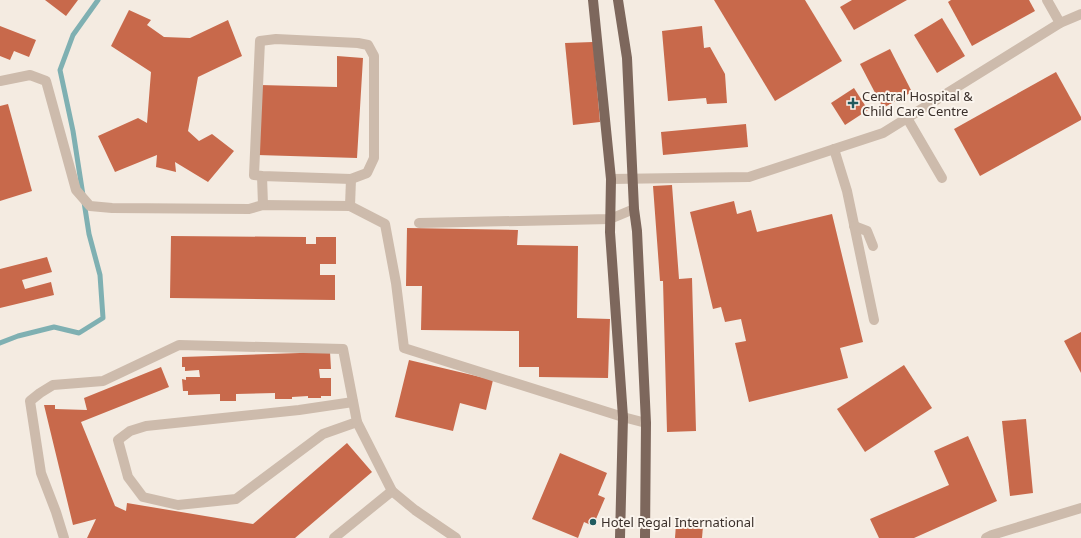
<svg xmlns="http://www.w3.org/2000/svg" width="1081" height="538" font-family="'Noto Sans',sans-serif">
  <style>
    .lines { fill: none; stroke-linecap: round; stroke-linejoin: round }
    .stream { stroke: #7fb0b2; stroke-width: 5 }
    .building { fill: #c8694b }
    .minor { stroke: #cdbbac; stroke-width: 10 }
    .major { stroke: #7d675c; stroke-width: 10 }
    .poi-dot { fill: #1f5a5e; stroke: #fbf5ee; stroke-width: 1.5 }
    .labels { text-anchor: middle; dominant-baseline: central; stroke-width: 4; stroke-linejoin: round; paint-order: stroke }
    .poi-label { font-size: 13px; fill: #3b302b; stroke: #fbf5ee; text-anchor: start }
  </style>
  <rect width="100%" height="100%" fill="#f4ebe1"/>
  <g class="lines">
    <path class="stream" d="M0,343L18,336L54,327L79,333L103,318L100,275L89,234L73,131L60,70L73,35L98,0"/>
  </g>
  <g class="building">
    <path d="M45,0H78L66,16Z"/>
    <path d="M714,0H805L842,61L775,101Z"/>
    <path d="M852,0H907L854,30L840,7Z"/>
    <path d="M951,0H1029L1035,11L972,46L948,2Z"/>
    <path d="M129,10L151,20L147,25L164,37L190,38L228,20L242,56L198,77L188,131L199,141L212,134L234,151L208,182L175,162L176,172L156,167L157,155L115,172L98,136L138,118L147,123L151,72L111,46Z"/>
    <path d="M942,18L965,56L937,73L914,35Z"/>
    <path d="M0,26L36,40L29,57L14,51L10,60L0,56Z"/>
    <path d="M702,26L704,48L710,47L725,74L727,103L707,104L706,98L668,101L662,31Z"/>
    <path d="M593,42L600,122L573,125L565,43Z"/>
    <path d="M890,49L912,92L883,108L860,64Z"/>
    <path d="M337,56L363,58L357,158L257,155L260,85L337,87Z"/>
    <path d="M1056,72L1081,117V120L980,176L954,129Z"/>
    <path d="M854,88L868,110L845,125L831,103Z"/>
    <path d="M8,104L32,191L0,201V106Z"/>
    <path d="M746,124L748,147L663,155L661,132Z"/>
    <path d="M672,185L679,279L692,278L696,431L667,432L663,281H660L653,186Z"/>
    <path d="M734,201L737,214L751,210L757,232L832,214L863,342L840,348L848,378L749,402L735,343L746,341L741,319L725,322L721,307L713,309L690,212Z"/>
    <path d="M407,228L518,230L517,245L578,246L577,318L610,319L608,378L539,377V367H519V331L421,330L422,286H406Z"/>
    <path d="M171,236L306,237V244H316V237H336V264H320V275H335V300L170,298Z"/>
    <path d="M47,257L52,272L22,280L25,289L51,282L54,295L0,308V269Z"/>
    <path d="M1081,332V373L1064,341Z"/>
    <path d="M330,352L331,369H319L320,378H331V396H321V398H308V396L292,397V399H275V393L236,394V401H220V394L188,395V391H183L182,379L186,380V377H200L199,370L185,371V367H182V357Z"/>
    <path d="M409,360L493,380L486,410L460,403L453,431L395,417Z"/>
    <path d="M904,365L932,408L865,452L837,409Z"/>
    <path d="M161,367L169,387L81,422L115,506L126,511L127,503L253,524L347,443L372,472L295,538H87L96,519L73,525L44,405H55V409L87,410L84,398Z"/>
    <path d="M1026,419L1033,493L1010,496L1002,421Z"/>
    <path d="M968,436L997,501L914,538H879L870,519L949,485L934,451Z"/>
    <path d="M560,453L607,473L598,495L605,498L593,526L584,522L578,538L532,519Z"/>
    <path d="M676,524L703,526L702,538H675Z"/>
  </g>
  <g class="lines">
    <g class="minor">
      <path d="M1047,0L1060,23"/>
      <path d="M0,81L30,75L46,81L76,190L90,206L112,208L249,209L263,205L350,206L385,224L396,283L404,348L623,417L646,423"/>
      <path d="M907,118L942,178"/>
      <path d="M834,149L847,191L874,320"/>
      <path d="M262,176L351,179L367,173L374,158V56L368,45L358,43L276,39L260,41L254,175L262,176L263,205"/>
      <path d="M611,179L749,177L883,133L1060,23L1081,14"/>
      <path d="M350,206L351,179"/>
      <path d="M419,223L610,219L634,209"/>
      <path d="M854,226L867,231L873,246"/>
      <path d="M353,402L299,410L146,426L130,431L118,440L128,477L143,497L178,505L236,499L323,434L357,422"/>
      <path d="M64,538L56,512L41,473L30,401L40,393L53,385L103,381L179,345L343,349L357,422L392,491L415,510L456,538"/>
      <path d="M334,538L392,491"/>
      <path d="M986,538L992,535L1081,508"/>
    </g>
    <g class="major">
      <path d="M593,0L611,179L610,232L623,417L620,538"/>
      <path d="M618,0L627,58L634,209L637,231L646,423L645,538"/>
    </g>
  </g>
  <g class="poi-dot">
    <path d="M851 97h4v4h4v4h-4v4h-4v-4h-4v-4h4z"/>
    <circle cx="593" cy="522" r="4"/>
  </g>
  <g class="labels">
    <g class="poi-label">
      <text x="862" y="96">Central Hospital &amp;<tspan x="862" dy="15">Child Care Centre</tspan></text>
      <text x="601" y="522">Hotel Regal International</text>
    </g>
  </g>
</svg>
